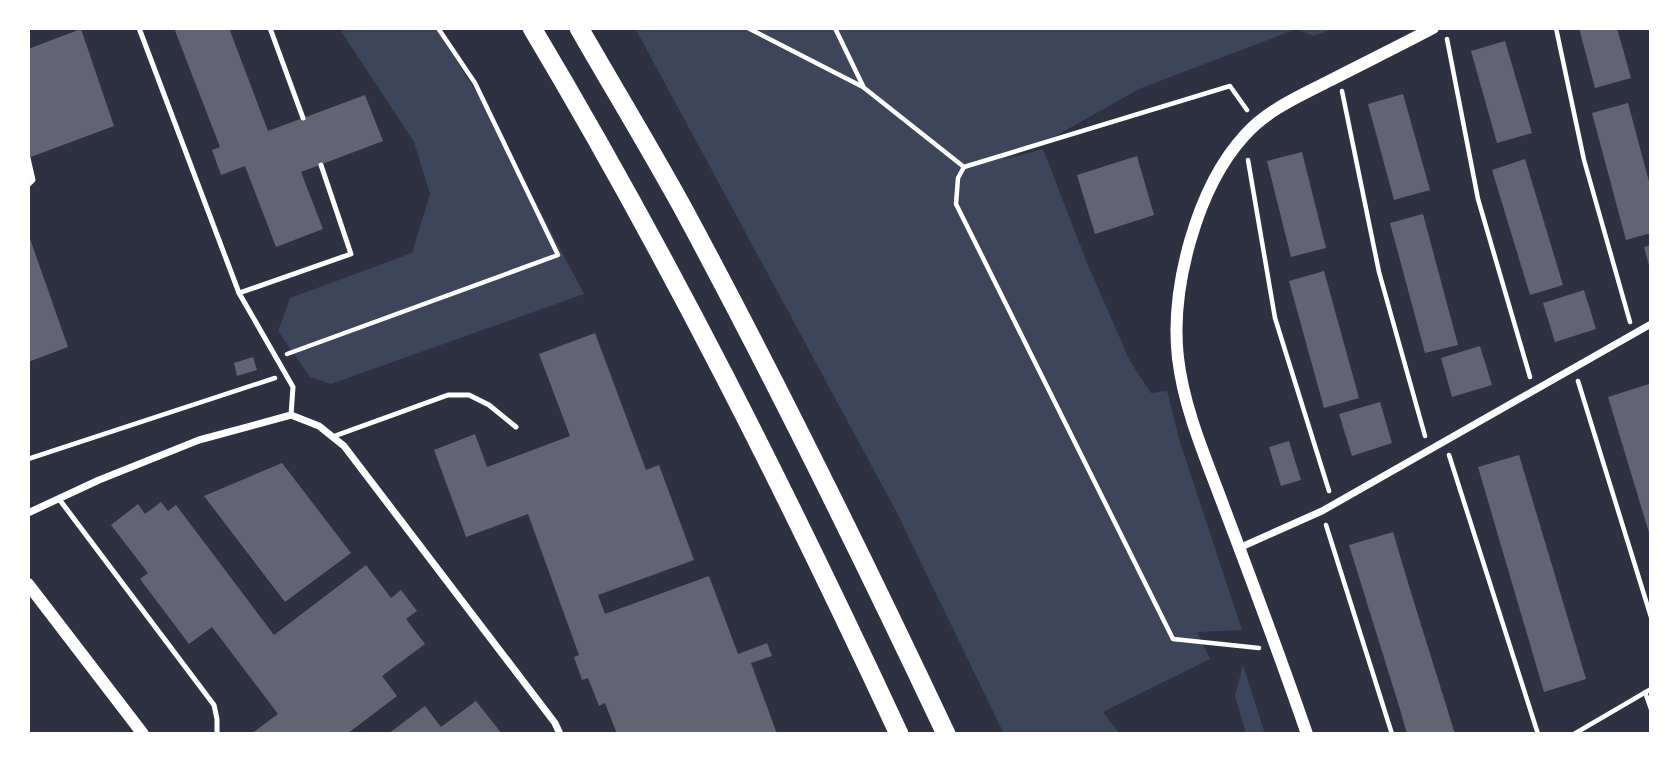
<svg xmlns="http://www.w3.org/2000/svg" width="1679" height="762" font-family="Poppins,sans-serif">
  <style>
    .green { fill: #3c4559 }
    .building { fill: #626471 }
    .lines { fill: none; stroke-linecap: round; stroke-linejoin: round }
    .path { stroke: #fff; stroke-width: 4.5 }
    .service { stroke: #fff; stroke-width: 5 }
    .minor { stroke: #fff; stroke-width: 7 }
    .tertiary { stroke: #fff; stroke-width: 12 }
    .trunk { stroke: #fff; stroke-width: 19 }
  </style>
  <rect width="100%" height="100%" fill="#2d3142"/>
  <g class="green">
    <path d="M339,28H436L482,101L584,294L331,384L310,377L278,331L290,298L412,253L430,194L414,142Z"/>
    <path d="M635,28H1334L1314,36L1296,29L1139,89L1038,146L1002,160L1043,149L1087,263L1130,361L1151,393L1167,391L1179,439L1242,630L1197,632L1210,659L1103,712L1120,734H1004L896,511Z"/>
    <path d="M1243,665L1265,734H1246L1235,696Z"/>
  </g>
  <g class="building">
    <path d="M174,28H229L268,131L365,95L383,141L301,172L323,229L276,247L245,166L221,175L212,150L220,147Z"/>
    <path d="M1579,28H1617L1631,78L1595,88Z"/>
    <path d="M81,29L114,126L28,158V49Z"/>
    <path d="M1505,41L1532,133L1497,143L1471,51Z"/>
    <path d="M1403,94L1430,190L1394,200L1368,104Z"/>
    <path d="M1628,103L1651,189V233L1626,240L1592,113Z"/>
    <path d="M1302,152L1326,248L1291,257L1267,161Z"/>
    <path d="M1137,156L1154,215L1095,234L1077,175Z"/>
    <path d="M1525,159L1563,285L1530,295L1492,170Z"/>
    <path d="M1423,214L1458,345L1425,353L1390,223Z"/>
    <path d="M28,233L68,347L28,362Z"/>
    <path d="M1651,245V268L1650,269L1644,247Z"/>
    <path d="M1324,271L1359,398L1324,408L1289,281Z"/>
    <path d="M1584,290L1596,329L1555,342L1543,303Z"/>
    <path d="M595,333L646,470L659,465L694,560L598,595L605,614L709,576L738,654L767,643L772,656L751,663L777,734H617L605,703L599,706L588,678L582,680L574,657L579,655L528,514L466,537L434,450L475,434L487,467L570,436L539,354Z"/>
    <path d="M1480,346L1492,385L1452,397L1441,358Z"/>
    <path d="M253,357L257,370L237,376L234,363Z"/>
    <path d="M1649,384L1651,392L1650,536L1608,397Z"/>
    <path d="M1380,402L1392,443L1352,456L1339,414Z"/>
    <path d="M1289,441L1301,480L1281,486L1269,447Z"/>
    <path d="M1519,455L1586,679L1544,692L1478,467Z"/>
    <path d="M282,463L351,553L285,602L204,496Z"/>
    <path d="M161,502L168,511L176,505L274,635L366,565L391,598L401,590L417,611L406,619L425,644L382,676L397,696L347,734H251L278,714L212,627L189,644L140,579L148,573L111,525L138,504L145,514Z"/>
    <path d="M1393,532L1409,586L1455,734H1407L1399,706L1349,545Z"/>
    <path d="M476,701L502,734H388L425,706L441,727Z"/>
  </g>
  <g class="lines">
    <g class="path">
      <path d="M748,28L863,87L964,167"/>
      <path d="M835,28L863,86"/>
      <path d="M1556,28L1584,160L1630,322"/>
      <path d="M1447,39L1478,199L1530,377"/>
      <path d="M1342,91L1379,272L1425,436"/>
      <path d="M1247,110L1230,86L964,167L958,178L956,204L1173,639L1259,648"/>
      <path d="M1248,160L1275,318L1329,491"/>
      <path d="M287,354L558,255L475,83L438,28"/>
      <path d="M1578,381L1651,617"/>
      <path d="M1449,455L1538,734"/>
      <path d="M28,459L275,378"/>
      <path d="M1326,525L1392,734"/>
      <path d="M1645,692L1651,709"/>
      <path d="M1574,734L1651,689"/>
    </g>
    <g class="service">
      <path d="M139,28L239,293L293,387L291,415"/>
      <path d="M270,28L303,118"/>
      <path d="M28,158L33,180L28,185"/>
      <path d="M239,293L351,254L321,165"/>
      <path d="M332,437L448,395H469L489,405L516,427"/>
      <path d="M59,499L214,705L217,719V734"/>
    </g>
    <g class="minor">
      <path d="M28,513L99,480L199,440L291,415L319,426L344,446L555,723L560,734"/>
      <path d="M1239,548L1322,511L1651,324"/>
    </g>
    <g class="tertiary">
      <path d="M28,584L143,734"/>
      <path d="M1307,734C1281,659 1253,584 1225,510C1207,461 1184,410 1178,358C1170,288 1197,187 1245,135C1267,110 1300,96 1329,81C1364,63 1399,46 1433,28"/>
    </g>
    <g class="trunk">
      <path d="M532,28C668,256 787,493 899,734"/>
      <path d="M579,28C614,89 651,150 685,212C777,383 863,558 946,734"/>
    </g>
  </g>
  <rect width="1679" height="762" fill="none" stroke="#ffffff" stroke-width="60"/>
</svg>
